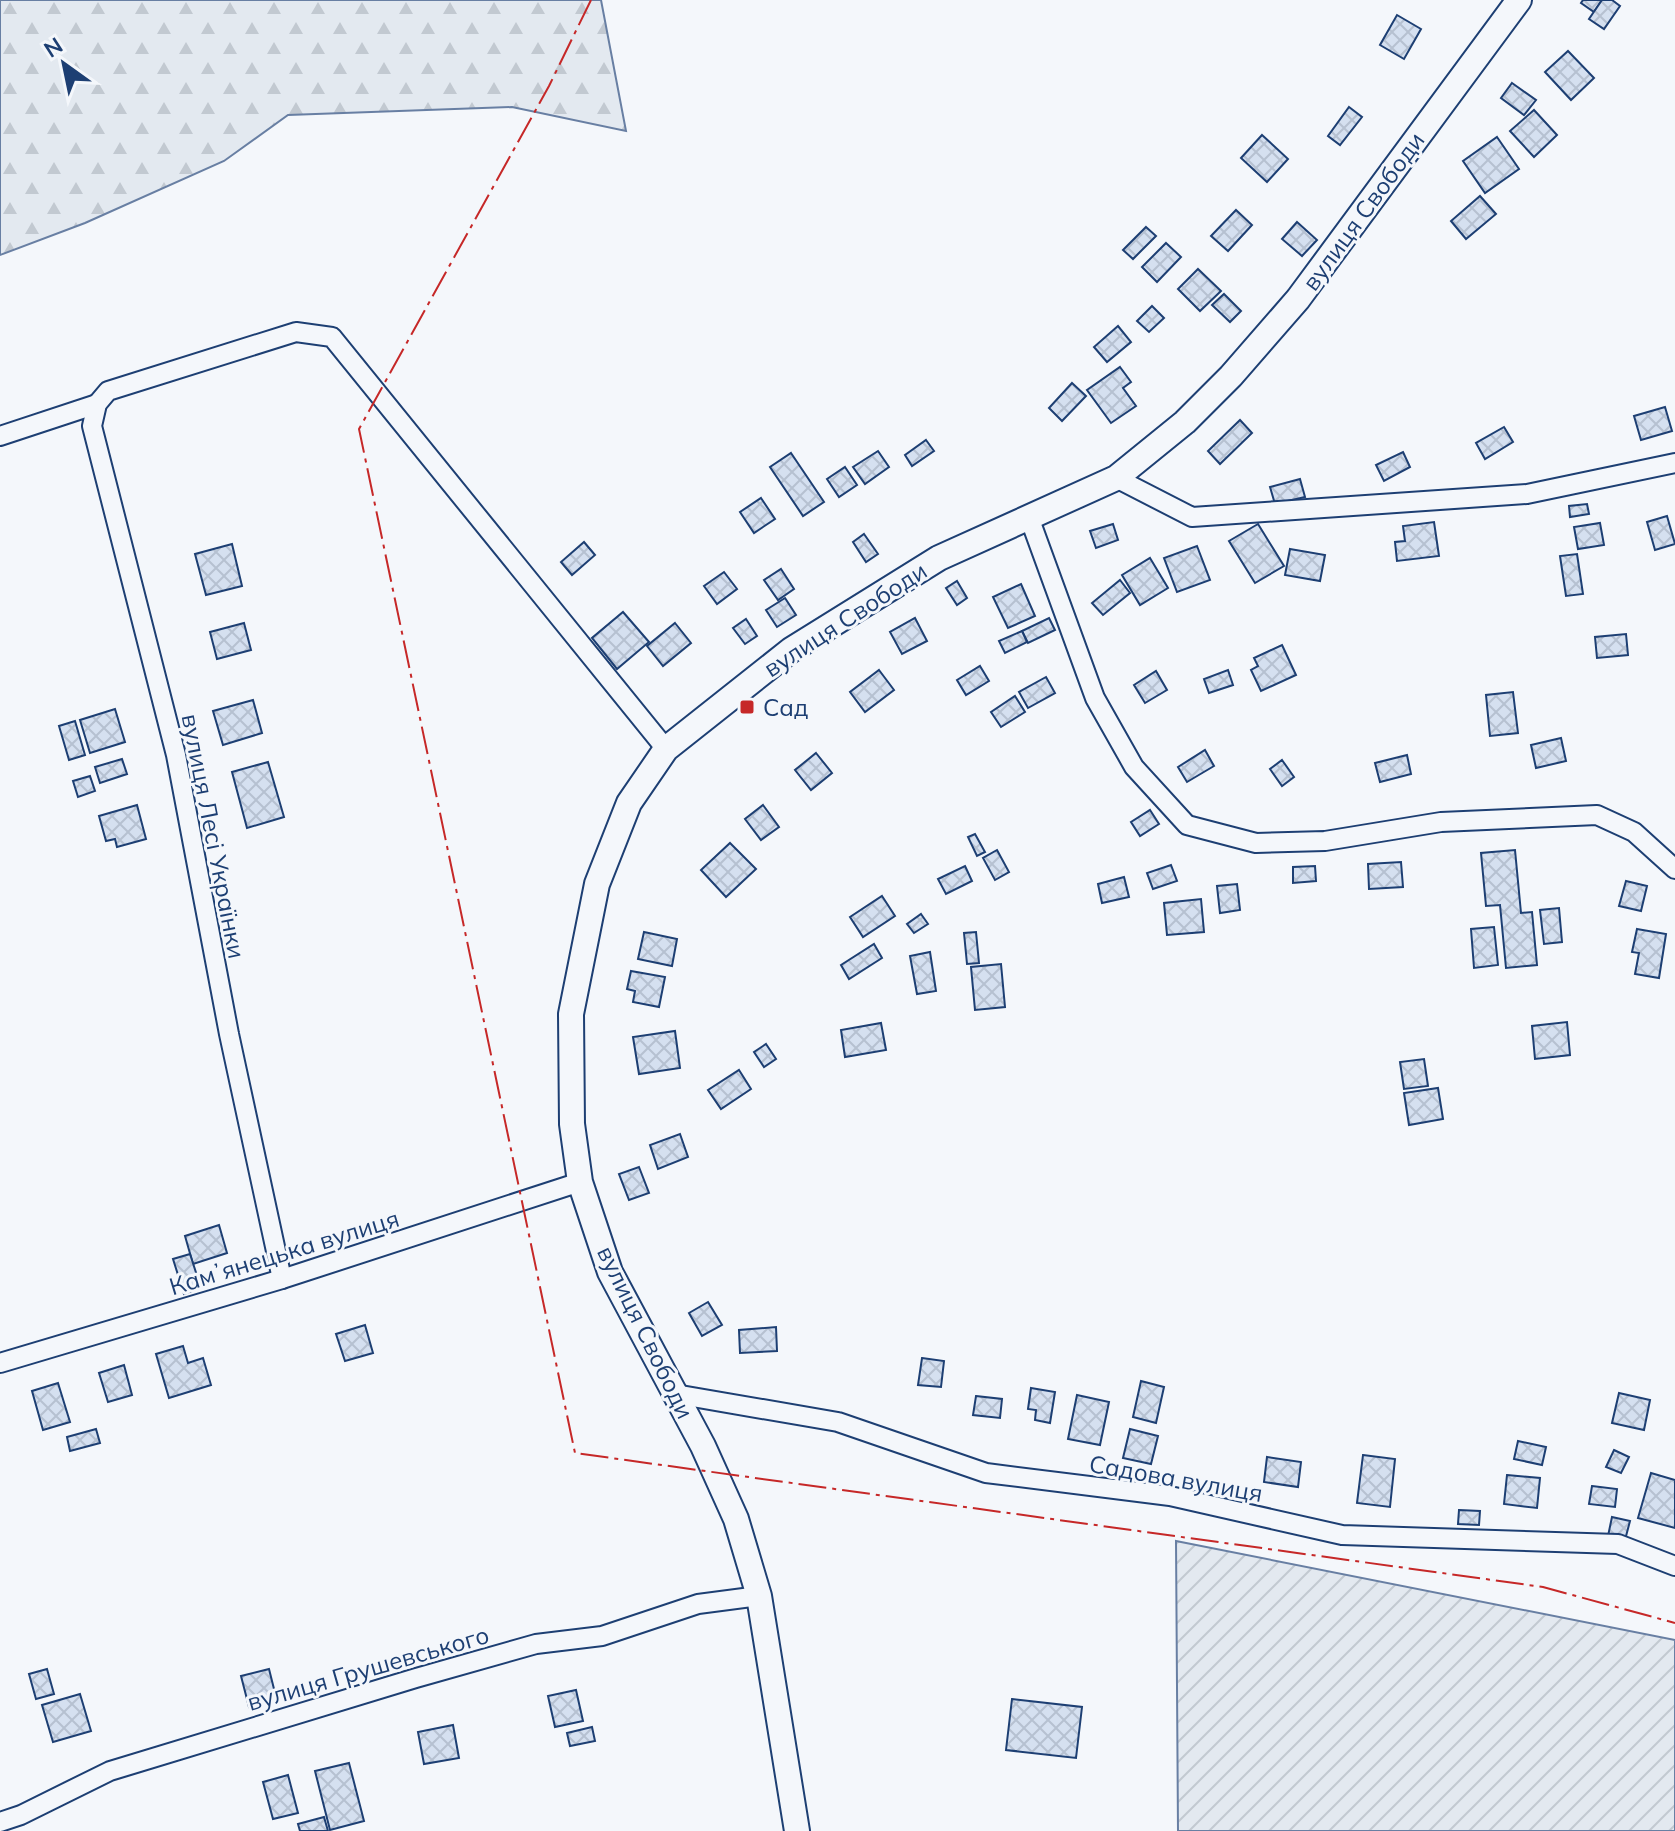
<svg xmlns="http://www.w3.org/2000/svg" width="1675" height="1831" font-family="Mulish,sans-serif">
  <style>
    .forest { fill: url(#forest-firs); stroke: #687fa3; stroke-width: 2 }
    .garden { fill: url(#garden-furrows); stroke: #687fa3; stroke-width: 2 }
    .building { fill: url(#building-cross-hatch); stroke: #1d3f73; stroke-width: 2 }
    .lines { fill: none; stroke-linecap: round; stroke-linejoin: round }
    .street-casing { stroke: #1d3f73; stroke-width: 22 }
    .secondary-casing { stroke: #1d3f73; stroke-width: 28 }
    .street { stroke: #f4f7fb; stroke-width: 18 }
    .secondary { stroke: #f4f7fb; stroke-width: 24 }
    .power { stroke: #c62828; stroke-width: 2; stroke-dasharray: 28 6 4 6; stroke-linecap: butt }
    .poi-dot { fill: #c62828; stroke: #f4f7fb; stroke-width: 3 }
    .labels { text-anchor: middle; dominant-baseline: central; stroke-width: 6; stroke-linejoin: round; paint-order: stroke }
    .street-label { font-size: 24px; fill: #1d3f73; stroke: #f4f7fb }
    .poi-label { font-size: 24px; fill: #1d3f73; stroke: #f4f7fb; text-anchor: start }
  </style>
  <defs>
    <pattern id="forest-firs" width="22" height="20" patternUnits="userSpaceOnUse" patternTransform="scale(2)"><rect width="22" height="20" fill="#e3e9f0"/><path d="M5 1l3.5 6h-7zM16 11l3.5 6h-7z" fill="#c2c9d1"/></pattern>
    <pattern id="garden-furrows" width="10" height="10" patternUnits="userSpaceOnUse" patternTransform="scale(2)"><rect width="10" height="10" fill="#e3e9f0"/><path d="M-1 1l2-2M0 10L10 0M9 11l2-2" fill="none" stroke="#c2c9d1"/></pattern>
    <pattern id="building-cross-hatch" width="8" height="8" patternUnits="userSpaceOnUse" patternTransform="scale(2)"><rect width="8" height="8" fill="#d5e0f0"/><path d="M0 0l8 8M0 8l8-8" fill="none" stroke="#b6c1d1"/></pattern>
  </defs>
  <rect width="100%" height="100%" fill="#f4f7fb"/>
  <path class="forest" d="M0,0H601L626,131L512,107L288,115L224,161L85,223L0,255Z"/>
  <path class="garden" d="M1176,1541L1675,1640V1831H1178Z"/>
  <g class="building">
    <path d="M1583,0H1602L1594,12L1581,3Z"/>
    <path d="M1602,0H1612L1620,6L1604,29L1589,19Z"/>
    <path d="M1397,15L1421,29L1404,59L1380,45Z"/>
    <path d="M1568,51L1594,78L1571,100L1545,72Z"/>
    <path d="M1512,83L1536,100L1524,115L1501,98Z"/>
    <path d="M1349,107L1362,117L1340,145L1328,136Z"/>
    <path d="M1534,110L1557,135L1534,157L1510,131Z"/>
    <path d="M1262,135L1288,159L1267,182L1241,158Z"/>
    <path d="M1497,137L1519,169L1485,193L1463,161Z"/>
    <path d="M1480,196L1496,214L1466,239L1451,221Z"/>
    <path d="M1236,210L1252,225L1228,251L1211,236Z"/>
    <path d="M1297,222L1317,240L1302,256L1282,239Z"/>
    <path d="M1146,227L1156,236L1133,259L1123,250Z"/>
    <path d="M1166,243L1181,257L1157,282L1142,267Z"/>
    <path d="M1198,269L1221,291L1200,311L1178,289Z"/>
    <path d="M1224,294L1241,311L1230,322L1212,305Z"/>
    <path d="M1152,306L1164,318L1149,332L1137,321Z"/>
    <path d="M1118,326L1131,342L1107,362L1094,347Z"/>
    <path d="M1120,367L1131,382L1123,388L1136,406L1111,423L1087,390Z"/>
    <path d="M1072,383L1086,396L1062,421L1049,408Z"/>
    <path d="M1665,407L1672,431L1641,440L1634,416Z"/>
    <path d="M1240,420L1252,433L1220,464L1208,451Z"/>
    <path d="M1504,427L1513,442L1485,459L1476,443Z"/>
    <path d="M926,440L934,451L912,466L905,455Z"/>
    <path d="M878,451L889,467L865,484L853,467Z"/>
    <path d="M1403,452L1410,467L1384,481L1376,465Z"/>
    <path d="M791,453L824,502L803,516L770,467Z"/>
    <path d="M845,467L857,485L839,497L827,479Z"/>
    <path d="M1300,479L1305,497L1275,504L1270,487Z"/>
    <path d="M761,498L775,519L754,533L740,512Z"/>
    <path d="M1587,504L1589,514L1570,517L1569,506Z"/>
    <path d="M1667,516L1675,544L1655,550L1647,522Z"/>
    <path d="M1434,522L1439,556L1397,561L1395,542L1405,541L1403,526Z"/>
    <path d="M1600,523L1604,545L1578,549L1574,527Z"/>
    <path d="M1113,524L1118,540L1096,548L1090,531Z"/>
    <path d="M1258,524L1284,566L1255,583L1229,541Z"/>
    <path d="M864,534L878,554L866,562L853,542Z"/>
    <path d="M584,542L595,555L572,575L561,562Z"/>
    <path d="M232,544L242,586L206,595L195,554Z"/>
    <path d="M1197,546L1210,580L1177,592L1164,558Z"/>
    <path d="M1290,549L1325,555L1320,581L1285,575Z"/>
    <path d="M1577,554L1583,594L1566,596L1560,556Z"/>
    <path d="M1150,558L1168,588L1140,605L1122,575Z"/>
    <path d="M781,569L794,589L778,600L764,580Z"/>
    <path d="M724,572L737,589L717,604L704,586Z"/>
    <path d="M1120,580L1130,593L1103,615L1092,603Z"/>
    <path d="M957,581L967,598L957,605L946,588Z"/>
    <path d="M1021,584L1035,616L1008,628L993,597Z"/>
    <path d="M785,598L796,615L777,627L766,610Z"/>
    <path d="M623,612L649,642L617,669L592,638Z"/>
    <path d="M915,618L927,641L902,654L890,632Z"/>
    <path d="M1049,618L1055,630L1028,643L1022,631Z"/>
    <path d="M746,619L757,636L745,644L733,628Z"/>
    <path d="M244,623L251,650L217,659L210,632Z"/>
    <path d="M675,623L691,643L663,666L647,646Z"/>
    <path d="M1022,631L1027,642L1005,653L999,641Z"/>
    <path d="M1626,634L1628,655L1597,658L1595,637Z"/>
    <path d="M1282,645L1296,675L1261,691L1251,670L1258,666L1254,658Z"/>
    <path d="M980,666L989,681L966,695L957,680Z"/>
    <path d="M879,670L894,690L865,712L850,692Z"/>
    <path d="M1228,670L1233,685L1209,693L1204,679Z"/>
    <path d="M1156,671L1167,690L1145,703L1134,685Z"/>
    <path d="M1046,677L1055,693L1028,708L1019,692Z"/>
    <path d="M1513,692L1518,733L1490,736L1486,695Z"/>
    <path d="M1015,696L1025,712L1001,727L991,712Z"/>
    <path d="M253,700L262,733L223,745L213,711Z"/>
    <path d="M115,709L125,742L90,753L80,720Z"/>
    <path d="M75,721L85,755L69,760L59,726Z"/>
    <path d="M1561,738L1566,761L1536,768L1531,745Z"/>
    <path d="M1205,750L1214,766L1187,782L1178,767Z"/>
    <path d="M816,753L832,773L811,790L795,770Z"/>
    <path d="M1407,755L1411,774L1380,782L1375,763Z"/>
    <path d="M122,759L127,774L100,783L95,767Z"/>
    <path d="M1282,760L1294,777L1282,786L1270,769Z"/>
    <path d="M268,762L284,817L247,828L232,772Z"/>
    <path d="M90,776L95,791L78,797L73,781Z"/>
    <path d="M137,805L146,839L117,847L115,839L106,841L99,816Z"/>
    <path d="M763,805L779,827L761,840L745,819Z"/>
    <path d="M1150,810L1159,824L1140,836L1131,822Z"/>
    <path d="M975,834L985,852L977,856L968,837Z"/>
    <path d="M730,843L756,869L726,897L701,870Z"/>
    <path d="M997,850L1009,872L995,880L983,858Z"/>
    <path d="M1515,850L1521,913L1532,912L1537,965L1506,968L1500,905L1486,906L1481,853Z"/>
    <path d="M1401,862L1403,887L1369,889L1368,864Z"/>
    <path d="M1171,865L1177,881L1153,889L1147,873Z"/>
    <path d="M965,866L972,881L946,894L938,879Z"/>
    <path d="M1315,866L1316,881L1293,883V867Z"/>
    <path d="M1124,877L1129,897L1102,903L1098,884Z"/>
    <path d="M1626,881L1647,886L1641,911L1619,906Z"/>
    <path d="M1237,884L1240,910L1220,913L1217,886Z"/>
    <path d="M882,896L895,916L863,937L850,917Z"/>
    <path d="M1201,899L1204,932L1167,935L1164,903Z"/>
    <path d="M1559,908L1562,942L1544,944L1540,910Z"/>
    <path d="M921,914L928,924L914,933L907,924Z"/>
    <path d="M1494,927L1498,965L1474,968L1471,929Z"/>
    <path d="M1637,929L1666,934L1659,978L1635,974L1639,953L1632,952Z"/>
    <path d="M644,932L677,939L672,966L638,959Z"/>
    <path d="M976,932L979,963L967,964L964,933Z"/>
    <path d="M874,944L882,958L849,979L841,965Z"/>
    <path d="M930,952L936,991L917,994L910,956Z"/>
    <path d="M1001,964L1005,1007L975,1010L971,967Z"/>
    <path d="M631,971L665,977L659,1007L633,1002L635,991L627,989Z"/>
    <path d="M1567,1022L1570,1055L1535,1059L1532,1026Z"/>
    <path d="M881,1023L886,1050L845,1057L841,1030Z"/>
    <path d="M675,1031L680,1068L639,1074L633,1037Z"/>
    <path d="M766,1044L776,1059L764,1067L754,1052Z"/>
    <path d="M1424,1059L1428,1086L1404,1089L1400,1062Z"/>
    <path d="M739,1070L751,1089L721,1109L708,1090Z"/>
    <path d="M1438,1088L1443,1119L1409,1125L1404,1093Z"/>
    <path d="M680,1134L688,1157L658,1169L650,1145Z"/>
    <path d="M639,1167L649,1193L629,1200L619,1174Z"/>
    <path d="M219,1225L227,1253L193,1264L185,1236Z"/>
    <path d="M190,1254L201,1288L184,1294L173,1259Z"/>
    <path d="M708,1302L722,1325L702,1336L689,1313Z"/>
    <path d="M365,1325L373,1353L345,1361L336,1334Z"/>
    <path d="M776,1327L777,1351L740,1353L739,1330Z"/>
    <path d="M183,1346L188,1363L203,1358L211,1385L169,1398L156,1354Z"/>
    <path d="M922,1358L944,1361L941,1387L918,1385Z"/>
    <path d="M124,1365L132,1395L108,1402L99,1373Z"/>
    <path d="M1141,1381L1164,1387L1156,1423L1133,1417Z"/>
    <path d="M58,1383L70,1422L43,1430L32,1391Z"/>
    <path d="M1031,1388L1055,1392L1050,1423L1035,1420L1036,1410L1028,1409Z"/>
    <path d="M1619,1393L1650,1400L1644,1430L1612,1423Z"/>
    <path d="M1077,1395L1109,1402L1100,1445L1068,1439Z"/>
    <path d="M976,1396L1002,1399L1000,1418L973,1415Z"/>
    <path d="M96,1429L100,1443L70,1451L67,1437Z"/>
    <path d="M1130,1429L1158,1436L1151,1464L1123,1458Z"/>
    <path d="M1518,1441L1546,1447L1542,1465L1514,1459Z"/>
    <path d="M1614,1450L1629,1457L1621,1473L1606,1467Z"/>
    <path d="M1363,1455L1395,1459L1390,1507L1357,1503Z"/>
    <path d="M1267,1457L1301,1462L1298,1487L1264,1482Z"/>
    <path d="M1651,1473L1675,1480V1528L1638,1518Z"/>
    <path d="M1507,1475L1540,1478L1537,1508L1504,1504Z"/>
    <path d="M1592,1486L1617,1489L1615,1507L1589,1504Z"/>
    <path d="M1459,1510L1480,1511L1479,1525L1458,1524Z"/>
    <path d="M1612,1517L1630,1521L1625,1540L1608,1536Z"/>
    <path d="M47,1669L54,1694L36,1699L29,1674Z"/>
    <path d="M269,1669L277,1701L249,1707L241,1676Z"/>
    <path d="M576,1690L583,1721L555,1727L548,1696Z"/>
    <path d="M80,1694L91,1731L53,1742L42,1705Z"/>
    <path d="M1012,1699L1082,1707L1076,1758L1006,1750Z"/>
    <path d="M453,1725L459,1758L424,1764L418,1732Z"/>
    <path d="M592,1727L595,1741L570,1746L567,1733Z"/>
    <path d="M349,1763L364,1821L330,1830L315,1771Z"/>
    <path d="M288,1775L298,1813L273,1819L263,1782Z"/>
    <path d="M324,1817L328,1831H300L298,1824Z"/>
  </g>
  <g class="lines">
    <defs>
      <g id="street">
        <path d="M0,436L97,404"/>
        <path d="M1116,478L1192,517L1527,494L1675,463"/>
        <path d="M1029,517L1095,698L1134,767L1187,825L1256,843L1325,841L1441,822L1597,815L1634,832L1675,869"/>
        <path d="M282,1279L229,1034L176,755L92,426L97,404L108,391L296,332L332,337L666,749"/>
        <path d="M0,1363L282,1279L580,1182"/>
        <path d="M675,1394L838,1422L986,1473L1170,1496L1342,1535L1618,1544L1675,1566"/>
        <path d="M0,1822L21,1815L110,1771L416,1678L536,1644L602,1636L698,1604L759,1596"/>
      </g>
      <path id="secondary" d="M797,1831L759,1596L736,1519L703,1446L610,1272L580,1182L572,1124L571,1014L597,884L629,803L666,749L791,650L939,558L1116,478L1185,422L1231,376L1298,299L1519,0"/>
    </defs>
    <use href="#street" class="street-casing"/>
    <use href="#secondary" class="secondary-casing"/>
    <use href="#street" class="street"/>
    <use href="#secondary" class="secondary"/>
    <path class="power" d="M591,0L549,86L359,429L575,1453L1543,1587L1675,1623"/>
  </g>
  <rect class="poi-dot" x="739" y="699" width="16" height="16" rx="4"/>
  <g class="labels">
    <g class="street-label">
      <text transform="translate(1363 211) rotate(-54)">вулиця Свободи</text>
      <text transform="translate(845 619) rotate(-33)">вулиця Свободи</text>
      <text transform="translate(214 836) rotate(79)">вулиця Лесі Українки</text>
      <text transform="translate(284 1252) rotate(-17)">Камʼянецька вулиця</text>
      <text transform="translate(646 1332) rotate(64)">вулиця Свободи</text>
      <text transform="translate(1176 1478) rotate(10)">Садова вулиця</text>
      <text transform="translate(368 1668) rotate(-16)">вулиця Грушевського</text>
    </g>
    <g class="poi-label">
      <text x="763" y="707">Сад</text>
    </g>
  </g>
  <g transform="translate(64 64) rotate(327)" stroke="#f4f7fb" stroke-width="6" paint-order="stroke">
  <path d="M0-6L14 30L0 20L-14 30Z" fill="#1d3f73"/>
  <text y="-12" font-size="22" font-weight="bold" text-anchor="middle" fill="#1d3f73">N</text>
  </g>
</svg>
